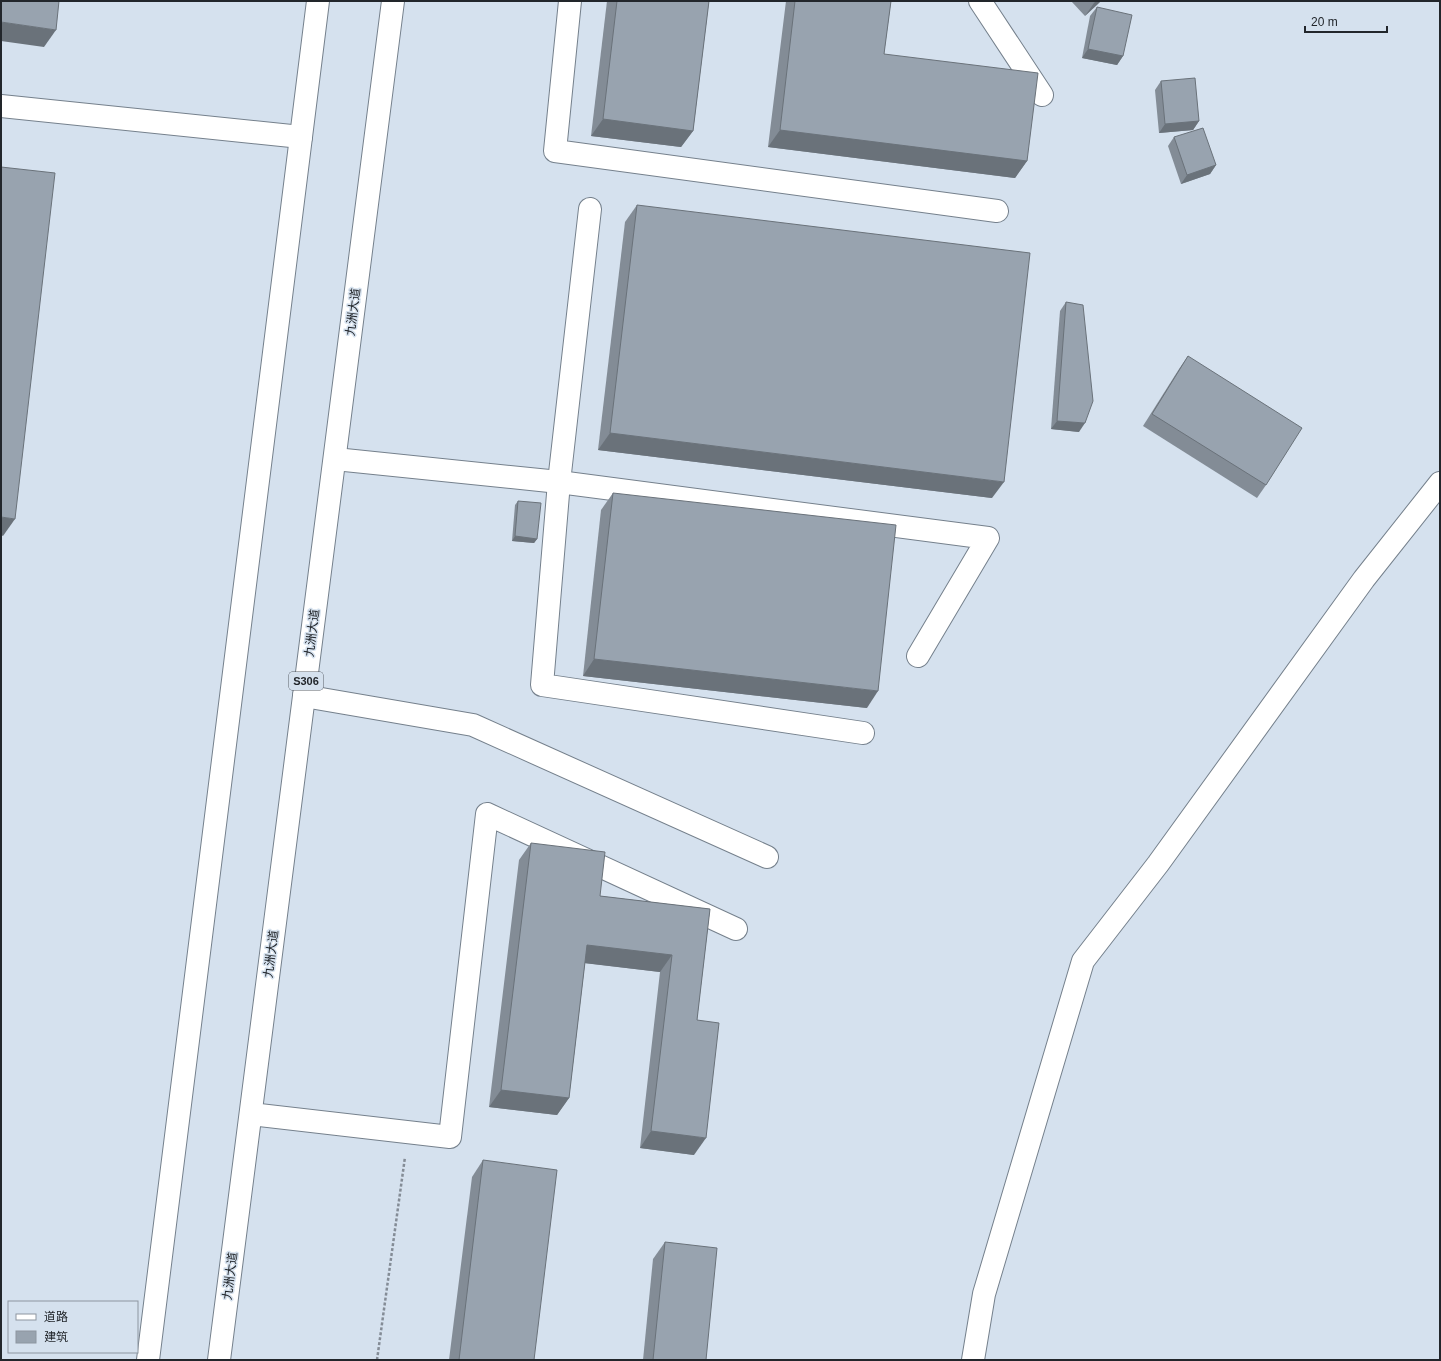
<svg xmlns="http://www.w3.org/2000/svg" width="1441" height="1361" font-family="Arial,'Noto Sans SC',sans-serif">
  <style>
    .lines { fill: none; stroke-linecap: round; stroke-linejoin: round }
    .minor-casing { stroke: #75808c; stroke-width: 24 }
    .major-casing { stroke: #75808c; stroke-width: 24 }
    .path { stroke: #848c96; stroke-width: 2.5; stroke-dasharray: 3 2; stroke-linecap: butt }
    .minor { stroke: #fff; stroke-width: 22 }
    .major { stroke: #fff; stroke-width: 22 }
    .wall { fill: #838c96 }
    .shaded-wall { fill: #6a727a }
    .building { fill: #98a3af; stroke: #6a727a }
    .labels { text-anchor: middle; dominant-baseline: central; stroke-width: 3; stroke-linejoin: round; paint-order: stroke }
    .shield { fill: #d5e1ee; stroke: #585e66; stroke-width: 1 }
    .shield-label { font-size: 11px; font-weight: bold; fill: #22262b }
    .street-label { font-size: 12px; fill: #22262b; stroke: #d5e1ee }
  </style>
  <rect width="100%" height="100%" fill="#d5e1ee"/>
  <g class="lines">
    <defs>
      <g id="minor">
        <path d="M570,1L555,151L997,211"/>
        <path d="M980,1L1042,95"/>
        <path d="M1,106L301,137"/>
        <path d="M590,209L559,482L542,685L863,733"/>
        <path d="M335,459L559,482L988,538L918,656"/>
        <path d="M304,696L473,725L767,857"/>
        <path d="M251,1114L450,1137L487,814L736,929"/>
        <path d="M973,1360L984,1294L1083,961L1158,864L1364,579L1440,483"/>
      </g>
      <g id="major">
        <path d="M148,1360L318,1"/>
        <path d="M219,1360L393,1"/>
      </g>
    </defs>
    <use href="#minor" class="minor-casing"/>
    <use href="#major" class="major-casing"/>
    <path class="path" d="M377,1360L405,1157"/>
    <use href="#minor" class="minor"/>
    <use href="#major" class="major"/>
  </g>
  <g class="wall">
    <path d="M607,1H709L693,131L681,147L591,136Z"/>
    <path d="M786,1H891L884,54L1027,161L1015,178L768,147Z"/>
    <path d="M1071,1H1101L1085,16Z"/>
    <path d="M1097,7L1123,56L1117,65L1082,58L1090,16Z"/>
    <path d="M1161,81L1199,121L1193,130L1159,133L1155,90Z"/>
    <path d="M1174,137L1216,165L1210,174L1181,184L1168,146Z"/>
    <path d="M637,205L992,498L598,450L625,222Z"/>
    <path d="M1066,302L1079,432L1051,429L1060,311Z"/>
    <path d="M1188,356L1266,485L1257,498L1143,426L1179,369Z"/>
    <path d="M613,493L867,708L583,676L601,510Z"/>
    <path d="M518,501L537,539L534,543L512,541L515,505Z"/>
    <path d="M531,843L600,896L710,909L697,1020L694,1155L640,1148L660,972L585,963L569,1098L557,1115L489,1107L519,860Z"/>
    <path d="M483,1160L534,1360H449L472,1177Z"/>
    <path d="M665,1242L706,1360H643L653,1259Z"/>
  </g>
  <g class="shaded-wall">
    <path d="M1096,1H1101L1085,16L1094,3Z"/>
    <path d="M1,22L56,30L44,47L1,41Z"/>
    <path d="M1088,49L1123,56L1117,65L1082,58Z"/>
    <path d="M603,119L693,131L681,147L591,136Z"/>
    <path d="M1199,121L1193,130L1159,133L1165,124Z"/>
    <path d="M780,130L1027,161L1015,178L768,147Z"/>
    <path d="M1216,165L1210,174L1181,184L1187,175Z"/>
    <path d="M1057,421L1085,423L1079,432L1051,429Z"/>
    <path d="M610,433L1004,482L992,498L598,450Z"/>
    <path d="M1,517L15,519L3,536L1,535Z"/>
    <path d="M515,536L537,539L534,543L512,541Z"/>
    <path d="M594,659L878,691L867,708L583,676Z"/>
    <path d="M587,945L672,955L660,972L575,962Z"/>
    <path d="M501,1090L569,1098L557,1115L489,1107Z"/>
    <path d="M651,1131L706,1138L694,1155L640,1148Z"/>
  </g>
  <g class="building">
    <path d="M1,1H59L56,30L1,22Z"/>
    <path d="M617,1H709L693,131L603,119Z"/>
    <path d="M795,1H891L884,54L1038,73L1027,161L780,130Z"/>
    <path d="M1097,7L1132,15L1123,56L1088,49Z"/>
    <path d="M1195,78L1199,121L1165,124L1161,81Z"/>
    <path d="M1203,128L1216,165L1187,175L1174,137Z"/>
    <path d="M1,167L55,173L15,519L1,517Z"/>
    <path d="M637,205L1030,253L1004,482L610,433Z"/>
    <path d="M1066,302L1083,305L1093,401L1085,423L1057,421Z"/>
    <path d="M1188,356L1302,428L1266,485L1152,414Z"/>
    <path d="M613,493L896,525L878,691L594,659Z"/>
    <path d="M518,501L541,503L537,539L515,536Z"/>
    <path d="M531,843L605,852L600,896L710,909L697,1020L719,1023L706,1138L651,1131L672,955L587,945L569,1098L501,1090Z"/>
    <path d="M483,1160L557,1170L534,1360H459Z"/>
    <path d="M665,1242L717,1248L706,1360H653Z"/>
  </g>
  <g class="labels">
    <rect class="shield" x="289" y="672" width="34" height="18" rx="3"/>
    <g class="shield-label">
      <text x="306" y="681">S306</text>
    </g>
    <g class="street-label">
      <text transform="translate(353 312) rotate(-83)">九洲大道</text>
      <text transform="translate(312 633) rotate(-83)">九洲大道</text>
      <text transform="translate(271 954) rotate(-83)">九洲大道</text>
      <text transform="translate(230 1276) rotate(-83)">九洲大道</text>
    </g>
  </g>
  <rect width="1441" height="1361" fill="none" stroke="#22262b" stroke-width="4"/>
  <rect x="8" y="1301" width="130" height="52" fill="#d5e1ee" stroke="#8d96a0"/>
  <rect x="16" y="1314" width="20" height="6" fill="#ffffff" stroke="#8d96a0"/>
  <text x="44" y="1321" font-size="12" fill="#22262b">道路</text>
  <rect x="16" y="1331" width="20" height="12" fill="#98a3af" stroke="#8d96a0"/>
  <text x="44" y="1341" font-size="12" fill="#22262b">建筑</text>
  <path d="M1305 26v6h82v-6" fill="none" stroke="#22262b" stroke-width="2"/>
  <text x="1311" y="26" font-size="12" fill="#22262b" stroke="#d5e1ee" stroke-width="3" paint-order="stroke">20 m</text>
</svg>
